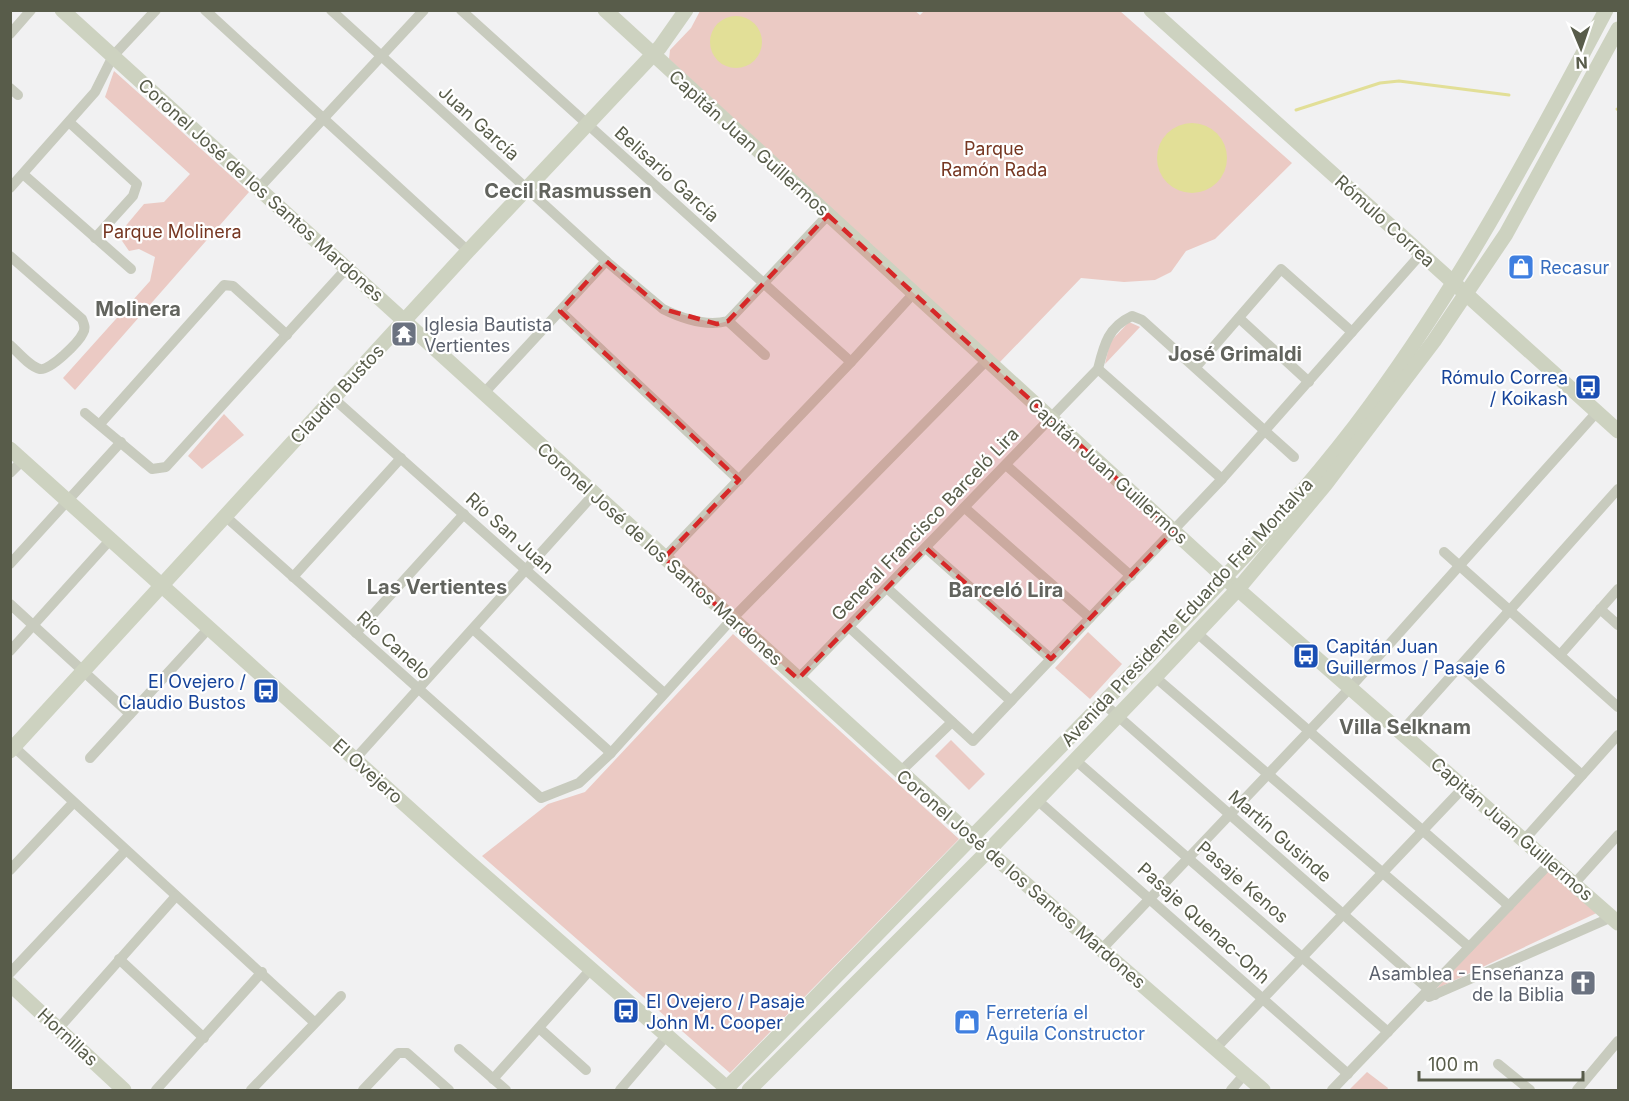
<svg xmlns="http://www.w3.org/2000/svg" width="1629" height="1101" font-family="Inter,sans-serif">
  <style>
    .green { fill: #ebcac4 }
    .water { fill: #e2df97 }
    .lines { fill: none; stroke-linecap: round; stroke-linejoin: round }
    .stream { stroke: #e2df97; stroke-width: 3 }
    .street { stroke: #c8cbbe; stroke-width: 10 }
    .secondary { stroke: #cdd2c0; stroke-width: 15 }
    .marked { fill: #d62828; fill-opacity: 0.2; stroke: #d62828; stroke-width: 4.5; stroke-dasharray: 12 8; stroke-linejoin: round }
    .labels { text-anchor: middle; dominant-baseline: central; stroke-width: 4.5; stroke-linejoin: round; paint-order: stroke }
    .street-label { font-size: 18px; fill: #585c4a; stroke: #fff }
    .park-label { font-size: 18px; fill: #763722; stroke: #fff }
    .shop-label { font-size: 18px; fill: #366cbe; stroke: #fff; text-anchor: start }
    .worship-label { font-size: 18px; fill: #5b616d; stroke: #fff; text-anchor: start }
    .transit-label { font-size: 18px; fill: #164399; stroke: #fff; text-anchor: end }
    .neighbourhood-label { font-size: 20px; font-weight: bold; fill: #62645e; stroke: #fff }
  </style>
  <rect width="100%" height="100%" fill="#f1f1f2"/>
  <g class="green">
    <path d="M914,10L920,15L925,10L1120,11L1292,163L1215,239L1186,251L1171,272L1155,280L1124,282L1081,278L999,363L669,59L670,50L691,28L700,11Z"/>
    <path d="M114,71L249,192L75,390L63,378L150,281L155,257L139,249L129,251L118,235L144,204L164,202L190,174L105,97Z"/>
    <path d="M1129,322L1140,327L1105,364L1110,342Z"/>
    <path d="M224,414L244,435L202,469L188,456Z"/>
    <path d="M1088,632L1122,664L1090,699L1055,668Z"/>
    <path d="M733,634L959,839L730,1073L482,856L548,804L585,792Z"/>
    <path d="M951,740L985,774L969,790L935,756Z"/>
    <path d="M1553,863L1603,910L1436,989Z"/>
    <path d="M1367,1072L1388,1088L1387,1090H1349Z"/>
  </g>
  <g class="water">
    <circle cx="736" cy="42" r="26"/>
    <circle cx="1192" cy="158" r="35"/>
  </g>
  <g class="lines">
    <g class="stream">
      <path d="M1617,109L1618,110"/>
      <path d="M1296,110L1380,83L1399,81L1509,95"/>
    </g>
    <g class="street">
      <path d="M205,10L468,251"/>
      <path d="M331,10L606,261L663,309C683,319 706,327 728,321L828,215"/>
      <path d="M461,10L851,362"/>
      <path d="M10,34L31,10"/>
      <path d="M10,88L18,95"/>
      <path d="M69,122L137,184L133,196L95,238"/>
      <path d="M23,174L131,269"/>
      <path d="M10,188L95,92L113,56L156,10"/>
      <path d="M258,189L424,10"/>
      <path d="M10,256L82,319C84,324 86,328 83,333C79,342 50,371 40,369C30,367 18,352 10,345"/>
      <path d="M560,311L739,480"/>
      <path d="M1239,318L1309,382"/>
      <path d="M728,321L765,355"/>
      <path d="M1196,367L1281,269L1352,332"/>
      <path d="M1098,369L1222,479"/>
      <path d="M484,393L606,261"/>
      <path d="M333,398L664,693"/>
      <path d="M85,413L152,469L166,467L346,269"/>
      <path d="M100,424L224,285L233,286L287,335"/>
      <path d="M1006,465L1131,576"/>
      <path d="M10,473L23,460"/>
      <path d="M965,508L1090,618"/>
      <path d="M225,516L541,798L579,783L611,753L732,619L987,360"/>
      <path d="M926,548L1051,659"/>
      <path d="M1444,552L1618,707"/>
      <path d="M664,558L851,362L914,293"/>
      <path d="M10,564L121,442"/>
      <path d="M293,577L401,458"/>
      <path d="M887,588L1011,701"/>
      <path d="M10,604L130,714"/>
      <path d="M1600,609L1618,625"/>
      <path d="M849,627L973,741L1222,479L1421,254"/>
      <path d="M473,629L611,753"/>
      <path d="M356,633L464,514"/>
      <path d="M1197,633L1509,906"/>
      <path d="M10,651L111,539"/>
      <path d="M1560,655L1618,589"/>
      <path d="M1460,666L1582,775"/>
      <path d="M1155,677L1469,947"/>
      <path d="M798,679L1098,369C1104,345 1108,327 1132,316L1142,320L1294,457"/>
      <path d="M1103,703L1435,995"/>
      <path d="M1401,732L1618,489"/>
      <path d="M14,747L314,1022"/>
      <path d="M90,758L209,628"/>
      <path d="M355,759L594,494"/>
      <path d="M1074,759L1388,1032"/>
      <path d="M900,772L952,722"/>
      <path d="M1036,799L1348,1074"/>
      <path d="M1524,840L1618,735"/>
      <path d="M10,870L73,803"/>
      <path d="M1574,884L1618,835"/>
      <path d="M1101,950L1350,688L1597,412"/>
      <path d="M119,959L204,1038"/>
      <path d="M10,973L125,851"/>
      <path d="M1429,997L1612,917"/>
      <path d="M59,1028L176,896"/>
      <path d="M539,1028L586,1070"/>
      <path d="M459,1049L506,1090"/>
      <path d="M1215,1049L1464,787"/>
      <path d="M1498,1064L1530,1090"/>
      <path d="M493,1079L591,969"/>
      <path d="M156,1090L262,972"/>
      <path d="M251,1090L341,996"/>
      <path d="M363,1090L398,1053H407L449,1090"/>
      <path d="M620,1090L667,1035"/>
      <path d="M1231,1090L1244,1075"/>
      <path d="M1332,1090L1550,863"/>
      <path d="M1577,1090L1618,1041"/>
    </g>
    <g class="secondary">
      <path d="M62,10L988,851L1263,1090"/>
      <path d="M605,10L1225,578L1618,923"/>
      <path d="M1151,10L1618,431"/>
      <path d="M10,449L461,855L729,1090"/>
      <path d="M10,751L468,251L660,47L686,10"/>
      <path d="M10,984L124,1090"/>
      <path d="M725,1090C851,960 978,832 1104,702C1191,613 1279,525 1355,426C1454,296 1530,154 1606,10"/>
      <path d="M749,1090L988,851L1155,677L1238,589L1325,485L1434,341L1506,234L1618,29"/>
    </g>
  </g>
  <path class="marked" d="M828,215L1174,531L1051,659L926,548L798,679L664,558L739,480L560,311L606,261L663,309L717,324L728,321Z"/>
  <defs>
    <symbol id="shop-square" viewBox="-11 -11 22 22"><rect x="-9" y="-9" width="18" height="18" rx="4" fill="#3f7fe0" stroke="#fff"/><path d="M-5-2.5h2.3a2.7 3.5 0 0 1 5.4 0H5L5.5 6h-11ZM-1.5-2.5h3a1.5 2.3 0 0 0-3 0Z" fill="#fff"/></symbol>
    <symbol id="temple-square" viewBox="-11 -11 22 22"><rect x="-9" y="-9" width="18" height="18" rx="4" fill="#6b7280" stroke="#fff"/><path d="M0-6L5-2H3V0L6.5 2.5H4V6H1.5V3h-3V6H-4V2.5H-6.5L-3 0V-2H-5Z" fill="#fff"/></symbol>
    <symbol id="bus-square" viewBox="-11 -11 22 22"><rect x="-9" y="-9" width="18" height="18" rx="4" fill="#1a4fb4" stroke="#fff"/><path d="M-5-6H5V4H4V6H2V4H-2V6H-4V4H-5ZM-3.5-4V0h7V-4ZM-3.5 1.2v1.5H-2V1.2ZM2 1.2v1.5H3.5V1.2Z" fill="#fff"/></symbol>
    <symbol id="church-square" viewBox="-11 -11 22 22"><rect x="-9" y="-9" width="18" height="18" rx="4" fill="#6b7280" stroke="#fff"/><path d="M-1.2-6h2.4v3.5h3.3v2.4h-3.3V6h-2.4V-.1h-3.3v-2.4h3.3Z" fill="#fff"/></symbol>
  </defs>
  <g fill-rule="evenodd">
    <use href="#shop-square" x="1506" y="252" width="30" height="30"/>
    <use href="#temple-square" x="389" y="319" width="30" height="30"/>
    <use href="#bus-square" x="1573" y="372" width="30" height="30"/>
    <use href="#bus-square" x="1291" y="641" width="30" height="30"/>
    <use href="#bus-square" x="251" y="676" width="30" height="30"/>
    <use href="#church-square" x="1568" y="968" width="30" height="30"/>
    <use href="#bus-square" x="611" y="996" width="30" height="30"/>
    <use href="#shop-square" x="952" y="1007" width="30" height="30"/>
  </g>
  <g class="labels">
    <g class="street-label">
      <text transform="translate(479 123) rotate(42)">Juan García</text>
      <text transform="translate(749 143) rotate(42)">Capitán Juan Guillermos</text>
      <text transform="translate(667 174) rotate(42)">Belisario García</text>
      <text transform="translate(261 190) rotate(42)">Coronel José de los Santos Mardones</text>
      <text transform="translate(1385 221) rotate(42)">Rómulo Correa</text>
      <text transform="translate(337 394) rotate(-47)">Claudio Bustos</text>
      <text transform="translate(1108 471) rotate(42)">Capitán Juan Guillermos</text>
      <text transform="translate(925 524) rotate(-46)">General Francisco Barceló Lira</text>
      <text transform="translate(510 533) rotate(42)">Río San Juan</text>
      <text transform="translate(660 554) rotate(42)">Coronel José de los Santos Mardones</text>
      <text transform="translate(1187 612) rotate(-47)">Avenida Presidente Eduardo Frei Montalva</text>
      <text transform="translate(394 645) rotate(42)">Río Canelo</text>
      <text transform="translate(368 771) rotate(42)">El Ovejero</text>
      <text transform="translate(1512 829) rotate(41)">Capitán Juan Guillermos</text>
      <text transform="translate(1280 836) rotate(41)">Martín Gusinde</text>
      <text transform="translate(1021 879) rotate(41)">Coronel José de los Santos Mardones</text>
      <text transform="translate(1243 882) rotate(41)">Pasaje Kenos</text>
      <text transform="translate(1204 923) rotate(42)">Pasaje Quenac-Onh</text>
      <text transform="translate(68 1037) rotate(43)">Hornillas</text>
    </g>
    <g class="park-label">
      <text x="994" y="148">Parque<tspan x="994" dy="21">Ramón Rada</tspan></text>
      <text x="172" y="231">Parque Molinera</text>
    </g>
    <g class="shop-label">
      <text x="1540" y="267">Recasur</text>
      <text x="986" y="1012">Ferretería el<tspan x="986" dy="21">Aguila Constructor</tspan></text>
    </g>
    <g class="worship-label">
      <text x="424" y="324">Iglesia Bautista<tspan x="424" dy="21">Vertientes</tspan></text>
      <text x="1564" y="973" text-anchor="end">Asamblea - Enseñanza<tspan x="1564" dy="21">de la Biblia</tspan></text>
    </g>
    <g class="transit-label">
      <text x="1568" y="377">Rómulo Correa<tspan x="1568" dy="21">/ Koikash</tspan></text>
      <text x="1326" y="646" text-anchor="start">Capitán Juan<tspan x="1326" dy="21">Guillermos / Pasaje 6</tspan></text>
      <text x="246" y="681">El Ovejero /<tspan x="246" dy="21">Claudio Bustos</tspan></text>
      <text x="646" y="1001" text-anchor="start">El Ovejero / Pasaje<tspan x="646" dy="21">John M. Cooper</tspan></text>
    </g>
    <g class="neighbourhood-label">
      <text x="568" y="191">Cecil Rasmussen</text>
      <text x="138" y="309">Molinera</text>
      <text x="1235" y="354">José Grimaldi</text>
      <text x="437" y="587">Las Vertientes</text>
      <text x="1006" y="590">Barceló Lira</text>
      <text x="1405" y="727">Villa Selknam</text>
    </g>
  </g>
  <rect width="1629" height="1101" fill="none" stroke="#585c4a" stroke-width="24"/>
  <g transform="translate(1581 48) rotate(178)" stroke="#ffffff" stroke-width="4.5" paint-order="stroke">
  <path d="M0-4.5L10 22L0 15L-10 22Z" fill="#585c4a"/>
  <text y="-9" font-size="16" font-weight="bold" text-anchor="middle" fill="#585c4a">N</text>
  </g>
  <path d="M1419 1071v9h164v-9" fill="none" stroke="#585c4a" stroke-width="3"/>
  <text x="1428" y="1071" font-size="18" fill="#585c4a" stroke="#ffffff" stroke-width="4.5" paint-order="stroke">100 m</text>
</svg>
